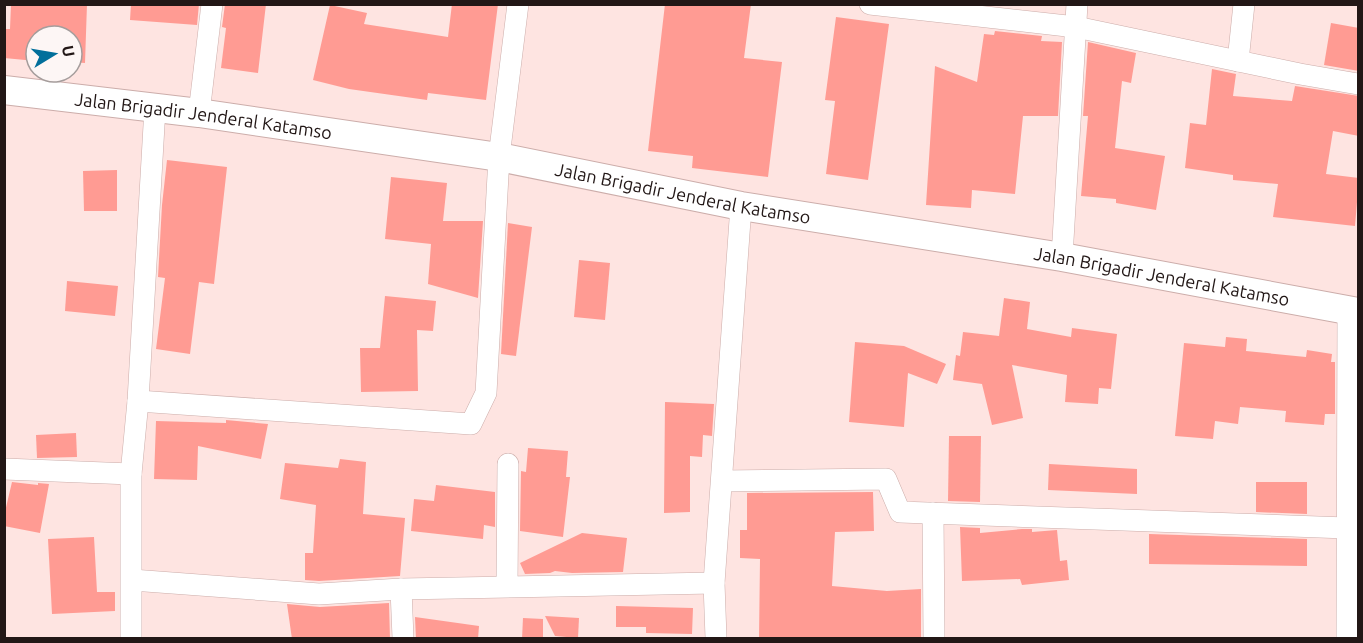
<svg xmlns="http://www.w3.org/2000/svg" width="1363" height="643" font-family="Ubuntu,sans-serif">
  <style>
    .building { fill: #ff9b93 }
    .lines { fill: none; stroke-linecap: round; stroke-linejoin: round }
    .minor-casing { stroke: #ccadaa; stroke-width: 22 }
    .secondary-casing { stroke: #ccadaa; stroke-width: 30 }
    .minor { stroke: #fff; stroke-width: 21 }
    .secondary { stroke: #fff; stroke-width: 28 }
    .labels { text-anchor: middle; dominant-baseline: central; stroke-width: 5; stroke-linejoin: round; paint-order: stroke }
    .street-label { font-size: 18px; fill: #221716; stroke: #fdf6f5 }
  </style>
  <rect width="100%" height="100%" fill="#fee4e1"/>
  <g class="building">
    <path d="M11,4H87L85,63L72,62V36H36V61L4,58V29H10Z"/>
    <path d="M131,4H199L197,25L130,20Z"/>
    <path d="M225,4H266L258,73L221,68L226,28L222,27Z"/>
    <path d="M452,4H498L486,100L428,93L427,100L349,89L313,80L330,5L367,13L364,24L448,37Z"/>
    <path d="M665,4H751L744,58L782,62L768,177L692,168L693,156L648,151Z"/>
    <path d="M836,17L889,24L868,180L826,174L835,101L825,100Z"/>
    <path d="M1331,23L1359,28V71L1324,65Z"/>
    <path d="M995,31L1042,36L1041,41L1062,42L1058,116H1023L1015,194L972,190L971,208L926,205L935,66L977,82L984,34L994,35Z"/>
    <path d="M1088,42L1136,53L1131,83L1122,81L1115,148L1165,156L1156,210L1116,203V199L1081,196L1088,116H1083Z"/>
    <path d="M1212,69L1236,74L1233,96L1292,101L1295,86L1359,96V136L1333,131L1326,174L1359,178L1355,226L1273,217L1278,184L1233,180V175L1185,168L1190,123L1206,125Z"/>
    <path d="M167,160L227,167L214,284L199,282L190,354L156,349L165,278L158,277L162,205Z"/>
    <path d="M117,170V211H84L83,171Z"/>
    <path d="M391,177L447,183L443,221H483L478,298L428,284L431,244L385,239Z"/>
    <path d="M508,223L532,227L516,356L501,354Z"/>
    <path d="M579,260L610,263L605,320L574,317Z"/>
    <path d="M67,281L118,286L115,316L65,311Z"/>
    <path d="M385,296L436,301L433,331L417,330L418,391L361,392L360,348H380Z"/>
    <path d="M1004,298L1030,302L1027,329L1071,337L1072,328L1117,334L1111,389L1099,388L1098,404L1065,402L1067,375L1012,365L1023,418L992,425L982,384L953,380L956,355L960,356L963,332L999,336Z"/>
    <path d="M1226,337L1247,339L1246,351L1306,357L1307,350L1332,354L1331,362H1335V414H1325L1324,425L1285,422L1286,411L1240,407L1238,424L1215,421L1213,439L1175,436L1184,343L1225,347Z"/>
    <path d="M855,342L904,346L946,364L937,384L908,373L904,427L849,422Z"/>
    <path d="M665,402L714,404L712,436L703,435L702,457L690,456V512L664,513Z"/>
    <path d="M226,420L268,424L261,459L198,446L197,480L154,479L156,421L226,423Z"/>
    <path d="M76,433L77,457L37,458L36,435Z"/>
    <path d="M949,436H981L980,502L948,501Z"/>
    <path d="M528,448L568,451L566,477H570L563,537L520,531L521,471L526,472Z"/>
    <path d="M340,459L366,462L363,514L405,518L400,576L319,581L305,580V553H313L316,505L280,499L285,463L338,468Z"/>
    <path d="M1049,464L1137,469V494L1048,490Z"/>
    <path d="M12,482L38,485V483L49,484L40,533L4,526V516Z"/>
    <path d="M1256,482H1307V514L1256,512Z"/>
    <path d="M436,485L495,492V527L484,525L483,539L411,531L414,499L434,501Z"/>
    <path d="M873,492L874,531L835,532L832,586L887,591L921,589V639H759L760,559L740,558V530H747V493Z"/>
    <path d="M960,527L980,528V533L1022,529H1032V532L1057,530L1060,561L1067,560L1069,580L1022,585L1020,579L962,581Z"/>
    <path d="M582,533L627,538L623,572L572,573L555,571L550,573L525,574L520,563Z"/>
    <path d="M1149,534L1307,539V566L1149,564Z"/>
    <path d="M94,537L97,592H115V611L52,614L48,539Z"/>
    <path d="M389,603L390,639H292L287,604L320,607Z"/>
    <path d="M616,606L693,608L692,634L646,633V627H616Z"/>
    <path d="M545,616L579,618L578,638L555,636Z"/>
    <path d="M415,617L479,626L478,639H416Z"/>
    <path d="M523,618L543,619V639H522Z"/>
  </g>
  <g class="lines">
    <defs>
      <g id="minor">
        <path d="M870,4L1076,27L1300,74L1358,84"/>
        <path d="M1238,61L1244,4"/>
        <path d="M199,113L212,4"/>
        <path d="M1062,257L1077,4"/>
        <path d="M138,401L471,424L486,393L499,157L518,4"/>
        <path d="M4,469L131,474"/>
        <path d="M722,481L886,479L900,512L1347,528"/>
        <path d="M933,513L934,638"/>
        <path d="M132,580L319,594L401,589L714,583"/>
        <path d="M507,586L508,464"/>
        <path d="M401,589L403,638"/>
        <path d="M131,638V474L138,401L155,108"/>
        <path d="M716,638L714,583L741,206"/>
        <path d="M1347,638L1348,311"/>
      </g>
      <g id="secondary">
        <path id="s1" d="M4,90L199,113L499,157L741,206L1062,257L1358,312"/>
      </g>
    </defs>
    <use href="#minor" class="minor-casing"/>
    <use href="#secondary" class="secondary-casing"/>
    <use href="#minor" class="minor"/>
    <use href="#secondary" class="secondary"/>
  </g>
  <g class="labels">
    <g class="street-label">
      <text stroke="none"><textPath href="#s1" startOffset="201">Jalan Brigadir Jenderal Katamso</textPath></text>
      <text stroke="none"><textPath href="#s1" startOffset="687">Jalan Brigadir Jenderal Katamso</textPath></text>
      <text stroke="none"><textPath href="#s1" startOffset="1173">Jalan Brigadir Jenderal Katamso</textPath></text>
    </g>
  </g>
  <rect width="1363" height="643" fill="none" stroke="#221716" stroke-width="12"/>
  <g transform="translate(54 54) rotate(79)"><circle r="28" fill="#fdf6f5" stroke="#a59d9c" stroke-width="1.5"/>
  <path d="M0-4.5L10 22L0 15L-10 22Z" fill="#026f9b"/>
  <text y="-9" font-size="16" font-weight="bold" text-anchor="middle" fill="#221716">U</text>
  </g>
</svg>
